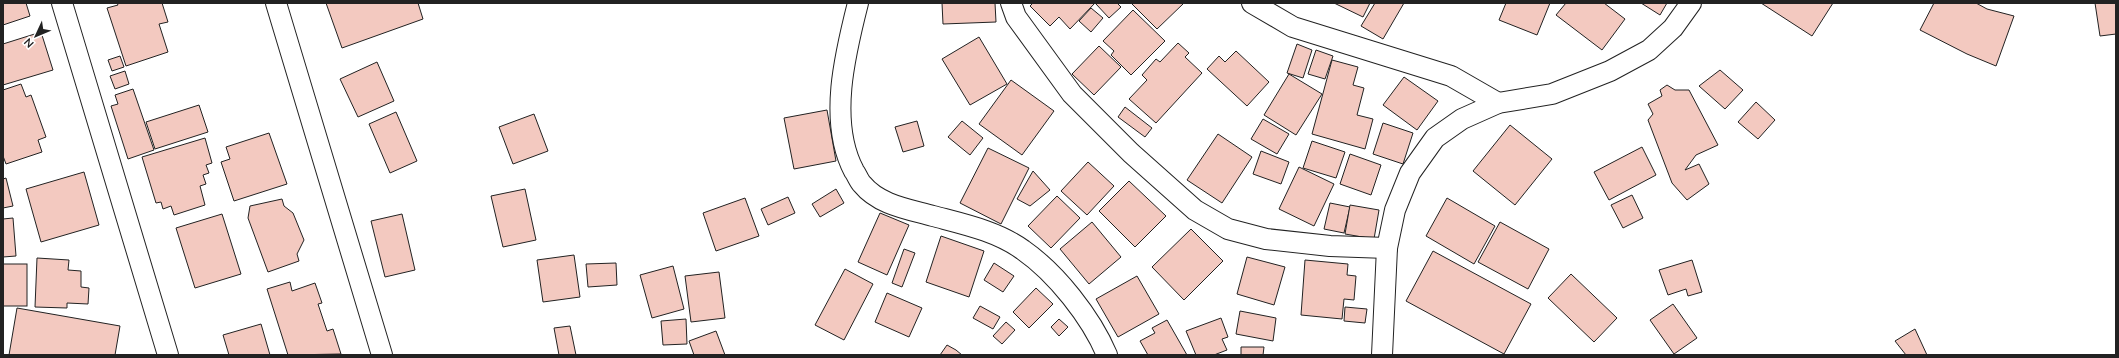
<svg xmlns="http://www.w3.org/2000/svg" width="2119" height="358" font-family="Mulish,sans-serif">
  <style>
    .building { fill: #f3c9c0; stroke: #222 }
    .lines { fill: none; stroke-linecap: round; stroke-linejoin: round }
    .street-casing { stroke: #222; stroke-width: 22 }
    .street { stroke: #fff; stroke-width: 20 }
  </style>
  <rect width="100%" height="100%" fill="#fff"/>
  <g class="building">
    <path d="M3,3H26L30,16L3,25Z"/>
    <path d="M117,3H162L168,22L159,24L168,52L126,66L107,8L118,5Z"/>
    <path d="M326,3H418L423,19L342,48Z"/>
    <path d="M942,3H995L996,22L943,24Z"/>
    <path d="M1033,3H1095L1070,29L1059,17L1050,26L1030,6Z"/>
    <path d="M1097,3H1117L1121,7L1109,18L1096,4Z"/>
    <path d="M1131,3H1184L1157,29Z"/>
    <path d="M1334,3H1370L1363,17Z"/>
    <path d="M1375,3H1404L1383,39L1361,26Z"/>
    <path d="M1506,3H1550L1537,35L1499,20Z"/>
    <path d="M1566,3H1604L1625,19L1602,50L1556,15Z"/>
    <path d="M1641,3H1667L1660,15Z"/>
    <path d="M1761,3H1833L1812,36Z"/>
    <path d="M1934,3H1976L1987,9L2014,16L1996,66L1967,54L1920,30Z"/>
    <path d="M2095,3H2116V34L2100,36Z"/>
    <path d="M1091,8L1103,18L1091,32L1079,21Z"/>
    <path d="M1133,10L1165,41L1131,75L1111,55L1114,51L1103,41Z"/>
    <path d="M41,32L53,70L3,85V44Z"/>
    <path d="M979,37L1007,84L970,105L942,59Z"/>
    <path d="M1178,43L1189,53L1185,57L1202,73L1156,123L1129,99L1147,80L1142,75L1156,59L1160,62Z"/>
    <path d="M1297,44L1312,50L1303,78L1287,73Z"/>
    <path d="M1099,46L1121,67L1094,95L1072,74Z"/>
    <path d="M1316,50L1333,56L1325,79L1308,74Z"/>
    <path d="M1236,51L1269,82L1247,106L1207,69L1219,56L1225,62Z"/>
    <path d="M120,56L124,67L112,71L108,60Z"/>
    <path d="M1332,60L1358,67L1353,85L1364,88L1357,115L1373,119L1365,149L1312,134Z"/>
    <path d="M377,62L394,101L358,117L340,79Z"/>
    <path d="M1720,70L1743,90L1725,109L1699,86Z"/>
    <path d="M125,71L129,84L115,89L110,76Z"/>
    <path d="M1289,74L1322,94L1296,135L1264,115Z"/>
    <path d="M1404,77L1438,101L1417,130L1383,105Z"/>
    <path d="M1011,80L1054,111L1022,155L979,124Z"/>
    <path d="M21,84L26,97L31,95L46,137L38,140L42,152L6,164L3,156V90Z"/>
    <path d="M1667,85L1675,90H1689L1718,145L1696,155L1685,170L1699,164L1709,184L1687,200L1672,183L1648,120L1653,114L1648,104L1662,96L1660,90Z"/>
    <path d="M133,89L154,150L128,159L111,106L118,104L115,95Z"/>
    <path d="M1756,102L1775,120L1758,139L1738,122Z"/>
    <path d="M199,105L208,132L155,149L146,122Z"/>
    <path d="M1125,107L1152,128L1145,137L1118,117Z"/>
    <path d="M827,110L836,161L794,169L784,118Z"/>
    <path d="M396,112L417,161L390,173L369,124Z"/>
    <path d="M534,114L548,151L513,164L499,127Z"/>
    <path d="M1263,119L1289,134L1277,154L1251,139Z"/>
    <path d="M917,121L924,146L903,152L895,127Z"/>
    <path d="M962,121L983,138L970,155L948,137Z"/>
    <path d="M1383,123L1413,133L1403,164L1373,154Z"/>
    <path d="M1510,125L1552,159L1515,205L1473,171Z"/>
    <path d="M269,133L287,184L234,201L221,162L230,159L226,147Z"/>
    <path d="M1218,134L1252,157L1222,203L1187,180Z"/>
    <path d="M205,138L212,163L206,165L209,173L203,175L206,184L200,186L205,205L174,215L171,206L163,209L161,202L156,203L142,157Z"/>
    <path d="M1312,141L1345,152L1336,178L1303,168Z"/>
    <path d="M1642,147L1656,175L1609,200L1594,172Z"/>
    <path d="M988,148L1029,168L1001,224L960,203Z"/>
    <path d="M1261,151L1289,162L1281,184L1253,174Z"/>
    <path d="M1350,154L1381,165L1371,195L1340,184Z"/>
    <path d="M1088,162L1114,186L1087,215L1061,191Z"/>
    <path d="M1299,167L1334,184L1314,226L1279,209Z"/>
    <path d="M1033,171L1050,190L1030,206L1017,199Z"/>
    <path d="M84,172L99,225L41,242L26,189Z"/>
    <path d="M6,178L13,206L3,208V179Z"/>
    <path d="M1129,181L1166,216L1135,247L1099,211Z"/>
    <path d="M525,189L536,240L503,247L491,196Z"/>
    <path d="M836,189L844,203L820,217L812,204Z"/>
    <path d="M1632,195L1643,218L1623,228L1611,205Z"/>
    <path d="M1057,196L1080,218L1051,248L1028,226Z"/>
    <path d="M788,197L795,213L768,225L761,209Z"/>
    <path d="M745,198L759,236L716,251L703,213Z"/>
    <path d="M1447,198L1495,226L1474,264L1426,236Z"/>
    <path d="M282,199L284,206L293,213L304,240L297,254L299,261L268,272L248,218L250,206Z"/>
    <path d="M1330,203L1350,207L1344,233L1324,229Z"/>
    <path d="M1350,205L1379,210L1374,239L1345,234Z"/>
    <path d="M880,213L909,225L887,275L858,262Z"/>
    <path d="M222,214L241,274L195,288L176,228Z"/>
    <path d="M402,214L415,270L385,277L371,221Z"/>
    <path d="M13,218L16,256L3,257V219Z"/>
    <path d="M1092,222L1121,257L1089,284L1060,249Z"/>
    <path d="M1500,222L1549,249L1528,289L1478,262Z"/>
    <path d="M1191,229L1223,261L1184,300L1152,267Z"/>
    <path d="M941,236L984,251L969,297L926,282Z"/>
    <path d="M904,249L915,253L902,287L892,283Z"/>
    <path d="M1433,251L1531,304L1504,354L1406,301Z"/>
    <path d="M574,255L580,297L543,302L537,260Z"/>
    <path d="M1247,257L1285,267L1274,305L1237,294Z"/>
    <path d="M37,258L69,260L68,270L81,271V287L89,288L88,304L67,303V308L35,307Z"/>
    <path d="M1305,260L1348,264L1347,275L1356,276L1354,300L1344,299L1342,319L1301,315Z"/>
    <path d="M1692,260L1702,292L1688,296L1686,289L1668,295L1659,270Z"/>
    <path d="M616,263L617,285L588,287L586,264Z"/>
    <path d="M994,263L1014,276L1003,292L984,280Z"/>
    <rect x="3" y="264" width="24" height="42"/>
    <path d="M673,266L684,309L652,318L640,275Z"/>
    <path d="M845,269L873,284L844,340L815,325Z"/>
    <path d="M719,272L725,318L691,322L685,276Z"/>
    <path d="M1571,274L1617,318L1594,342L1548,298Z"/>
    <path d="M1137,276L1159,314L1118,337L1096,299Z"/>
    <path d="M290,282L292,291L315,283L322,303L318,304L327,331L333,329L341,354L288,355L267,289Z"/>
    <path d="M1036,288L1053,304L1029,328L1013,312Z"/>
    <path d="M887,293L922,308L909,337L875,322Z"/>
    <path d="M1673,304L1697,338L1674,354L1650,320Z"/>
    <path d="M980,306L1000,317L993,329L973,318Z"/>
    <path d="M1345,307L1367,309L1365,323L1344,321Z"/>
    <path d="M17,308L120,326L115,355H9Z"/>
    <path d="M1240,311L1276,318L1273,341L1236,334Z"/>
    <path d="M1221,318L1228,337L1222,339L1227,350L1214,355H1196L1186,331Z"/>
    <path d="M686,319L687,344L663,345L661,321Z"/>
    <path d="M1059,319L1068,327L1059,336L1051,327Z"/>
    <path d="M1167,320L1187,355H1148L1140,341L1155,333L1152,328Z"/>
    <path d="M1006,322L1015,330L1002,344L993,336Z"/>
    <path d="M261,324L270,355H229L223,335Z"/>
    <path d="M570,326L576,355H559L554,328Z"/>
    <path d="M1915,329L1927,355H1906L1895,341Z"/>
    <path d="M716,331L725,355H694L689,341Z"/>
    <path d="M947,345L956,350L962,355H940Z"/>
    <path d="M1241,347H1264L1263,355H1241Z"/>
  </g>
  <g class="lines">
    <defs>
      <g id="street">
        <path d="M62,3L168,355"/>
        <path d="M276,3L382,355"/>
        <path d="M858,3C845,54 828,122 854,171C857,175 859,181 862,184C879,205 908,209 933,216C963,224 997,231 1023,250C1056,273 1091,317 1107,355"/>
        <path d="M1011,3L1016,17L1072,94L1131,153L1195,210L1228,229L1266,239L1330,246L1387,248"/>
        <path d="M1252,3L1293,27L1451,76L1498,103"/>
        <path d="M1382,355L1387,248L1395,210L1410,173L1435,138L1462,119L1498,103L1552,94L1610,71L1649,50L1673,28L1691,3"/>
      </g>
    </defs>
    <use href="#street" class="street-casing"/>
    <use href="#street" class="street"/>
  </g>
  <rect width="2119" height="358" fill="none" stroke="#222222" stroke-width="8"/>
  <g transform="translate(36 36) rotate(226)" stroke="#ffffff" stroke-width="3" paint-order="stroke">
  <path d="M0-3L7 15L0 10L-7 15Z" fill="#222222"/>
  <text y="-6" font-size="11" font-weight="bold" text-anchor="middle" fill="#222222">N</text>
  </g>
</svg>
